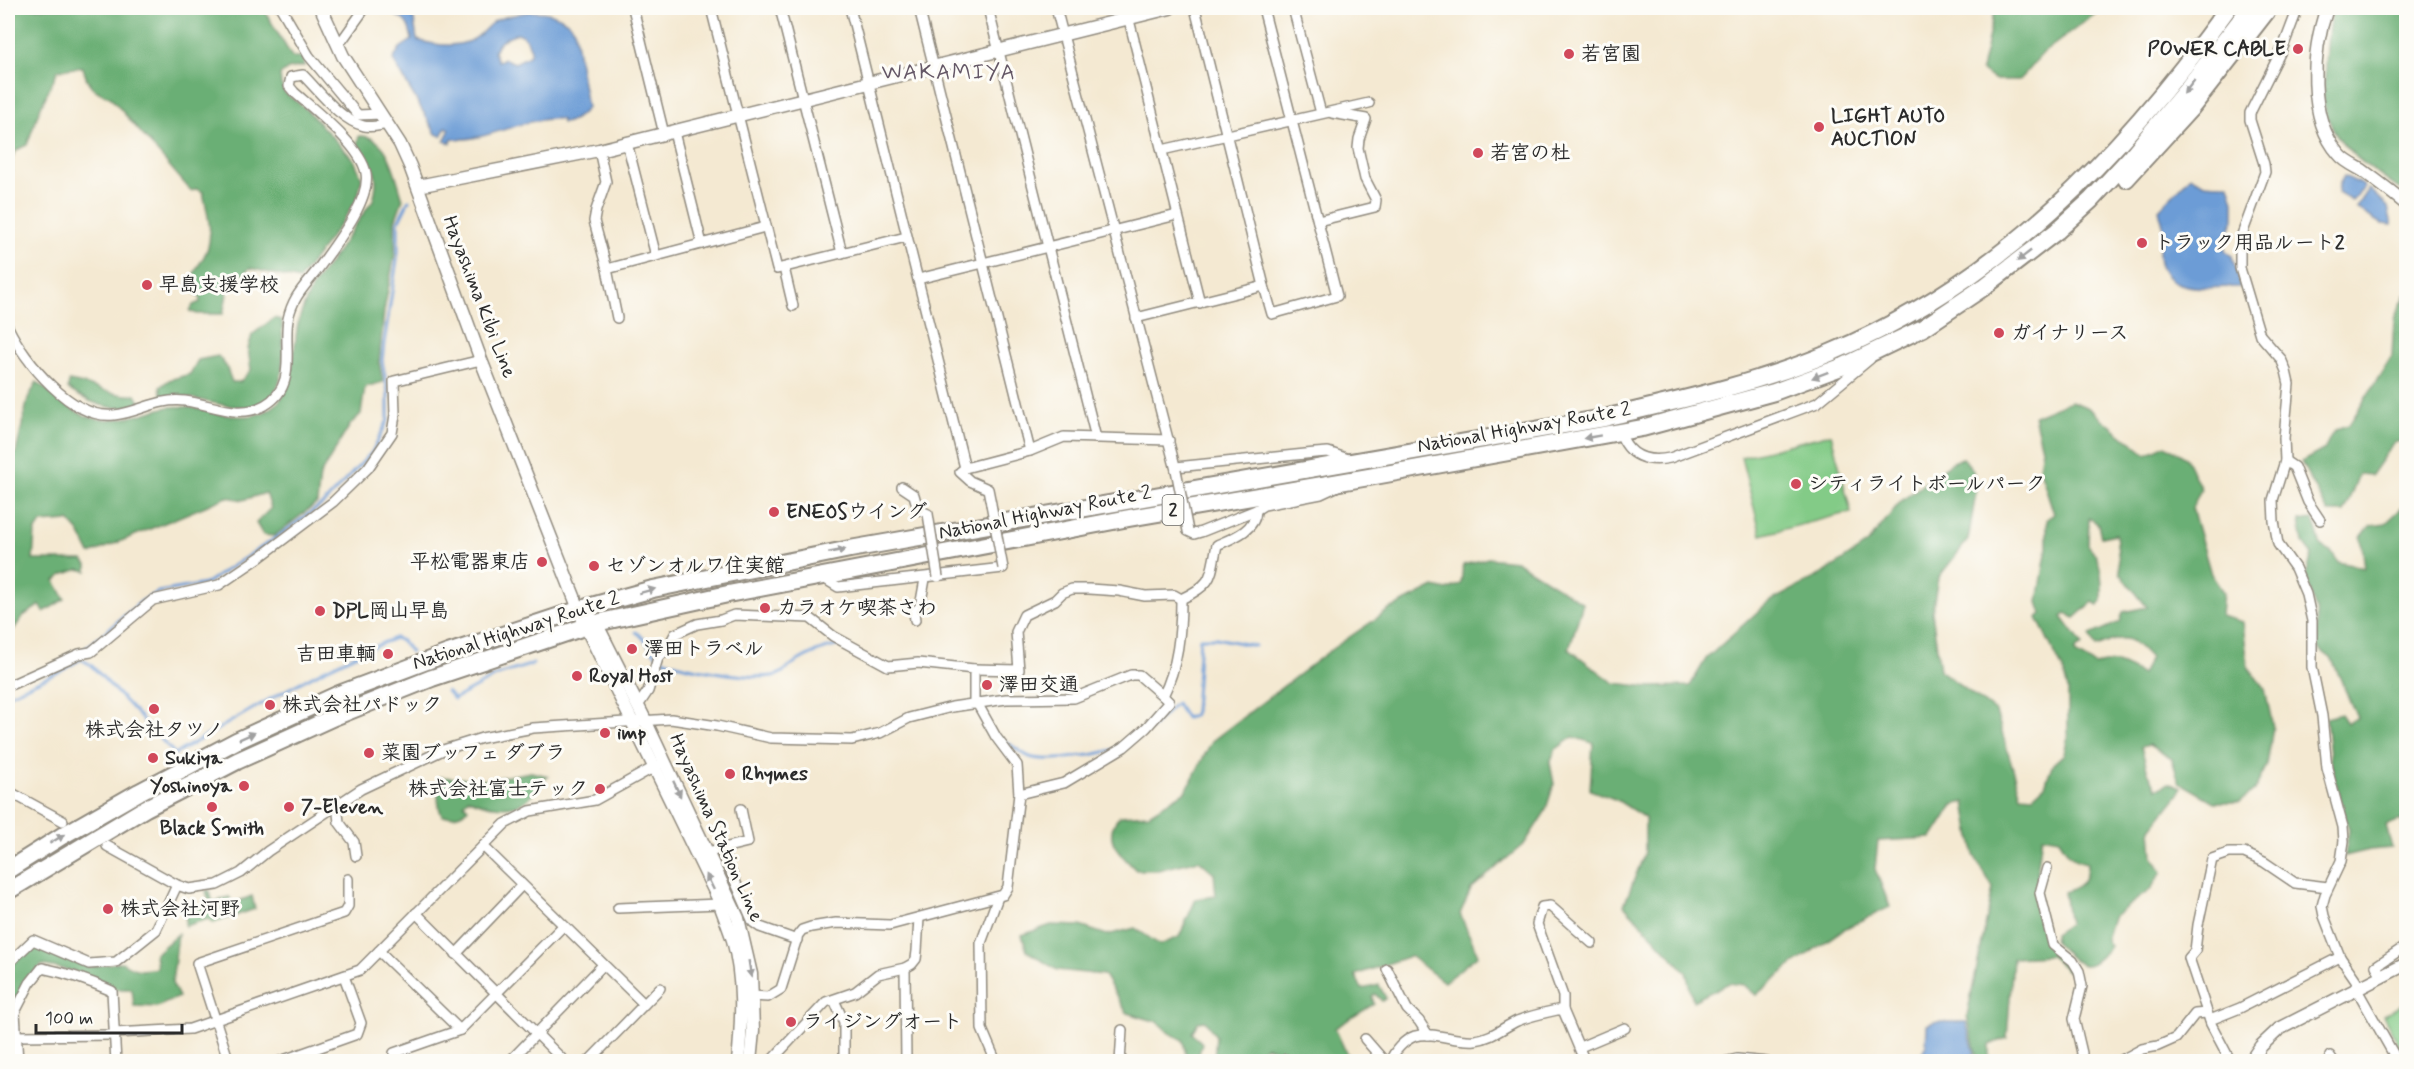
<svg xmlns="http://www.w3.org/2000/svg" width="2414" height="1069" font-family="Mynerve,'Klee One',sans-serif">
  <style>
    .green { fill: #83cb87; stroke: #577b59; stroke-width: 1.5 }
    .forest { fill: #6aaf74; stroke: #4a6d50; stroke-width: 1.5; fill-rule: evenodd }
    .water { fill: #6c9cd6; stroke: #4c6480; stroke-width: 1.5; fill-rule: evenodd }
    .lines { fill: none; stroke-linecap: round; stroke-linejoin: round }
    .stream { stroke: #6c9cd6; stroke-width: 3 }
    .street-casing { stroke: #908a7e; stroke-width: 12 }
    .secondary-casing { stroke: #908a7e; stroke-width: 15 }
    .highway-casing { stroke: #908a7e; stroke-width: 20 }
    .street { stroke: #fff; stroke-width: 9 }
    .secondary { stroke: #fff; stroke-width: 12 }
    .highway { stroke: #fff; stroke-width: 16 }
    .street-bridge-casing { stroke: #908a7e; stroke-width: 12; stroke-linecap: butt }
    .street-bridge { stroke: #fff; stroke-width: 9 }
    .oneway { fill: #a0a0a0 }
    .poi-dot { fill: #d1495b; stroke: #fdfcf7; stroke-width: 2 }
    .labels { text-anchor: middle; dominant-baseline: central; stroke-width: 6; stroke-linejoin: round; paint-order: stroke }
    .shield { fill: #fdfcf7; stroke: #6a6a68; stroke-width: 1.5 }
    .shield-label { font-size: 18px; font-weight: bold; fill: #2b2b2b }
    .poi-label { font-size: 20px; font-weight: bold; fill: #2b2b2b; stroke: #fdfcf7; text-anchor: start }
    .street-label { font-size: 20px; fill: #2b2b2b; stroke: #fdfcf7 }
    .quarter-label { font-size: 22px; letter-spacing: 1.5px; fill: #645766; stroke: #fdfcf7 }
  </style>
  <rect width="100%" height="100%" fill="#fdfcf7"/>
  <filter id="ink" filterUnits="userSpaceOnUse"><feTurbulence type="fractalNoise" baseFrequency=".0167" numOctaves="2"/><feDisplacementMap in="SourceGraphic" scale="12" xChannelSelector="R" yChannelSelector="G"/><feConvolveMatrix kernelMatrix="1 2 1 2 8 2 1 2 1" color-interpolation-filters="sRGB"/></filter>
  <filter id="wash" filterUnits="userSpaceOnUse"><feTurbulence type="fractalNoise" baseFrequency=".008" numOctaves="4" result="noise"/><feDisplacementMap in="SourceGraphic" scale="24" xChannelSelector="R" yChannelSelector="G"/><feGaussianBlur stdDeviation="1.35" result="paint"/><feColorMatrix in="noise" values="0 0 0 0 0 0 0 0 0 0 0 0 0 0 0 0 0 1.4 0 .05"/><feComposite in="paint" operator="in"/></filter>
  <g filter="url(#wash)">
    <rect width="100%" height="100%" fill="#f4e9d2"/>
    <g class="green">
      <path d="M1831,434L1851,512L1761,535L1741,457Z"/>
      <path d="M2406,1003V1057L2402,1060L2394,1048L2399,1045L2383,1015Z"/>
    </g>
    <g class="forest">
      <path d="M8,8H263L292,57H304V66L288,69L280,75L281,84L285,93L305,108L354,160L362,178L357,201L299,280L250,268L228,289L223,314H197L190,311L193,305L200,302V297L191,290C190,271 203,264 208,247C213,230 206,208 203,192L197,189L191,191L110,97C93,91 87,85 83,67L58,70L39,111L27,145C13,150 11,156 12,171H8Z"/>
      <path d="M1995,8H2103L2043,53L2019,80H1994L1981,70Z"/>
      <path d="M2334,8H2406V194C2372,169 2333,149 2324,104C2322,93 2325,79 2326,67C2327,48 2327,25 2334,8Z"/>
      <path d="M359,136C390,135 395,176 403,199L395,221V253L384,311L379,362L383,382L365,387L361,414L350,425L320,475L317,503L274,536L263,535L256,523L271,508L266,493L243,500L227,497L90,554L79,532L69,521L41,523L35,532L33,560H83L87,565V571L79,569L62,575L55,581L65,599L44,612L40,605L23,616L8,638V457L16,453L28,398L37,382C70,408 85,427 130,417C144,415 155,409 169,407C199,403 229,423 259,414C299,401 291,356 298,324C300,314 305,303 309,294C313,283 322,273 329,264C343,242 358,221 373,200C381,173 372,165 357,145Z"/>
      <path d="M2406,294V440L2393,443L2371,475L2359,474L2344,512H2328L2301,462L2325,449C2330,435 2333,428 2349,425L2392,356L2394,319Z"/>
      <path d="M274,318L282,320C282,338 285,359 281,376C271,425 217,402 185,397C178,396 169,396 162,396L160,387L169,380L190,374L198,360L218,356L226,366L232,382H240L251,370L248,349L252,335Z"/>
      <path d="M69,381C92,384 112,397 136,395L140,402C116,416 88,402 68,389Z"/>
      <path d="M2070,401L2087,407L2146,454L2166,445L2186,458L2201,489L2192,508L2211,574L2223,592L2221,616L2243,622L2248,667L2265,689L2273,727L2267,765L2254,791L2240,802H2214L2179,782L2172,759L2149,745L2141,747L2148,772L2157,789L2168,783L2181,788L2179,794L2151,829L2153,857L2162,872L2150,890L2113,917L2106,940L2110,946C2085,978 2079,965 2055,942L2054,934L2069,924L2064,892C2081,887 2087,881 2087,863C2071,860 2067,852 2059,839L2042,836C2037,874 2029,909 2050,944C2056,953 2066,960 2073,967L2071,974L2050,956L2013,958L2007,1038L1989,1045V1061H1978L1967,1016L1993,888L1974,855L1965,802L1953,805L1932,838L1878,841L1875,869L1890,907L1844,929L1788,968L1756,995L1744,985L1729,983L1693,1001L1686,972L1624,905L1645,852V818L1617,800L1590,790L1593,743L1573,737L1555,750L1550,763L1554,784L1545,812L1525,843L1471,889L1460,914L1478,955L1444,982L1410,956L1355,975L1362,989L1379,985L1386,998L1382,1001L1375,994L1372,996L1374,1004L1335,1028L1350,1061H1291V1056L1265,1046L1258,1061H1214L1216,1036L1205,1021L1198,1022L1192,1033L1202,1043L1197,1061H1187L1183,1040L1169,1033L1158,1022L1127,1013L1104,975L1057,970L1027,951L1022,935L1051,925L1080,926L1107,935L1135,928L1160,945L1179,937L1196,899L1216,896L1214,873L1199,860L1158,870H1136C1120,854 1100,837 1120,816L1149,814L1186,791L1212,741L1332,649L1392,608L1434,587L1447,590L1461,584L1463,565L1488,558L1516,561L1583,603L1569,649L1614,683L1650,687L1690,686L1706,659L1767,603L1824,573L1868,543L1900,502L1952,462L1963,458L1973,470L1976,493L1968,540L1938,578L1932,612L1940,670L1996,712L2021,795L2033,796L2045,785L2053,764L2064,754L2068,735V690L2063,670L2037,618L2042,614L2038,602L2047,547V519L2054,514L2039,467L2042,449L2034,416ZM2089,518L2098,524L2101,537L2116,534L2120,573L2147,607L2123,612L2120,622L2090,635L2096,647C2125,635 2128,634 2150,658L2141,674C2122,665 2117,659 2095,665L2075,653L2077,648L2083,645L2062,617L2066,614L2075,618L2093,602L2098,605L2102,601C2102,580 2103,560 2088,545Z"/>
      <path d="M2406,504V844L2402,820L2386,825L2392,848L2370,850L2345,856L2349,830L2331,765L2326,718L2341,714L2347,723L2357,718L2332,659L2318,648L2316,610L2306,575L2312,555L2303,543L2299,521L2313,519L2321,546L2332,552L2338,562L2365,568L2361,537L2371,525L2386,523Z"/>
      <path d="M531,772L548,776C540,783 535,791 529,798C515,813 484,806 468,798L464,804L468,808C461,817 453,816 442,816C437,805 437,789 440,777L485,780Z"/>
      <path d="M209,890L213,902L229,897L233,903L252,896L255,909L214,923L208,919L185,926L186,913L210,905L206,891Z"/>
      <path d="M178,934L172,983L179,997L157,1007L134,1006L132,989H115L73,971L42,965L27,980L8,1012V969L34,944L88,967L122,962C135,971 142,971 157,968L155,954Z"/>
    </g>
    <g class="water">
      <path d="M383,8H426L408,10L414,20L417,40C434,45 455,48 472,40C481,36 485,28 493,22C497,19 505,17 510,16C534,9 556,9 574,28L587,108C579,117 573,122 562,123L561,119C523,116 489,142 452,139L451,143L444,141L450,129L446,127L441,136L436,134L393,60L400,48L412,40C408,16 401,20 383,8ZM518,33C526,36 528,42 531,50L529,56L515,63L505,59L498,61L494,52C498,41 507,36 518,33Z"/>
      <path d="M2191,176C2202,186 2216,183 2229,184L2234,201V220L2224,240L2225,250L2232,256L2240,287C2208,287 2157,296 2159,250C2159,245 2162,241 2163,237C2166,227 2160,219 2159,209Z"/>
      <path d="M2344,176L2363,185L2364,188L2352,201L2338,193L2339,185Z"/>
      <path d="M2369,189L2388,207L2392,225L2381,224L2356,208Z"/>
      <path d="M1934,1022H1966L1974,1051V1061H1917L1926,1046L1927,1025Z"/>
    </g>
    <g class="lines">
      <g class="stream">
        <path d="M636,632C646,638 649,649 658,656C674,668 757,681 777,675C784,673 790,665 796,662C809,654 825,648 840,645L844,647"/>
        <path d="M84,650L142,601L158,592L205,584L280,535L324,503L372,452L388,420V392L382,361L384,343L398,253V222L409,200"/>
        <path d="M447,691L454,699L498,675L533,664"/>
        <path d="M8,695L61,671L81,659L91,665L175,754C246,713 318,668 395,638L402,641L411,652"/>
        <path d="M1150,730L1176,703L1186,718L1193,716L1195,711L1200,638H1216L1255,646"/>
        <path d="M1002,739C1011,744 1020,753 1030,757C1047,763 1095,755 1112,750"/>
      </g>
    </g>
  </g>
  <g filter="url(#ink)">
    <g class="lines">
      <defs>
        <g id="street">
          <path d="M281,8L309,56L358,115L381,114"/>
          <path d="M633,8L664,134"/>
          <path d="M711,8L777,269L906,237"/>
          <path d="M780,8L842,253"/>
          <path d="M850,8L965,468L1030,451L1064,437L1169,440"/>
          <path d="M919,8L1030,451"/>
          <path d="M988,8L1096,438"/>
          <path d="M1056,8L1176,470"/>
          <path d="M1126,8L1200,303"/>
          <path d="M1195,8L1264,286"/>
          <path d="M1293,8L1321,113"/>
          <path d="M2298,8L2284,45L2250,113V120L2264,164L2265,172L2240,240V268L2260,335L2281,359L2286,371L2289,384L2284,438L2285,461L2273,500L2274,521L2278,544L2295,568L2306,594L2312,621V667L2322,716L2327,768L2343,827L2344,841L2341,861L2325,895L2322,906L2324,916L2340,957L2360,986"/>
          <path d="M337,44L343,39L365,8"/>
          <path d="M674,132L702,244"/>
          <path d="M627,143L656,256"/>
          <path d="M599,150L606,182L596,210L594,221L607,269L765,227"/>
          <path d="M1162,150L1369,103"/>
          <path d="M1318,221L1375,207L1376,200L1365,179L1358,148L1359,139L1366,119L1332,113"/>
          <path d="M784,268L793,306"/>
          <path d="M607,269L617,318"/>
          <path d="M918,279L1177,215"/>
          <path d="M1136,318L1264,286L1272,314L1337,296L1263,8"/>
          <path d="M8,327C24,361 72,420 114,415C141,412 156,398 185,401C212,404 239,420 265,405C298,386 283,349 288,319C293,296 305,286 318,269C334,246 371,201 366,173C361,146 314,110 294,92L289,86L291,77L303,75C320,92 340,120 364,126C371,128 381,125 388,124"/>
          <path d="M1620,432C1628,456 1647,463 1670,458L1817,403L1870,359"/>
          <path d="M2285,461L2294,467L2308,502L2320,520"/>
          <path d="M1176,467L1315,453L1328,452L1351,460"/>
          <path d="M965,468L960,472L970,481L988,489L991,504"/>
          <path d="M902,487L914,495L918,509L928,514"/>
          <path d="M1188,531L1194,534L1201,532L1256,510L1264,505L1321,494L1336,487"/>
          <path d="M820,576L838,587L1003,568"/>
          <path d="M1181,599C1215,583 1210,576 1217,545C1233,538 1256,530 1256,510"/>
          <path d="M915,620L914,612L920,607L925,579"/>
          <path d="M974,669L1019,670L1016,632L1024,615L1055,600L1062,593L1072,589H1089L1119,591L1145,596L1174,595L1181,599"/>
          <path d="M8,686L79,654L91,652L153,600L219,585L260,557L333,502L368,468L392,433L395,415L394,381L481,360"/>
          <path d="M638,706L648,691L658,658L667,649L675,634L697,624L721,620L734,615L810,618L833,636L888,666L918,663L974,669V704"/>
          <path d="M8,754L10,787L8,792"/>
          <path d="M8,791L63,821"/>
          <path d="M1019,794L1064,783L1124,747L1146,728L1169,702L1163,696"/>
          <path d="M337,805L339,822L354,842L356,856"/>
          <path d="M107,846L177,885L189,889L217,885L241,873L268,851L361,789L443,750L482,738L533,728L671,719L717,726L771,738L852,740L880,733L909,718L952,707L1006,699L1074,698L1131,675H1139L1163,696C1178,666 1181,632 1181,599"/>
          <path d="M483,846L644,1004"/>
          <path d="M721,849L753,922L760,927L797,940"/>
          <path d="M707,852L748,842L741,809"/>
          <path d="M2047,868L2040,893L2053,945L2073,961L2079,971L2082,986L2074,1019L2082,1053L2081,1062"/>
          <path d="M618,908L720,904"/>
          <path d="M416,913L565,1062"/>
          <path d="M379,951L460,1030"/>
          <path d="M456,954L522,885"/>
          <path d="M8,964L33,940L89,964L116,962L156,930L177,885"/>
          <path d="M905,968L906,1062"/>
          <path d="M1387,969L1407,1009L1419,1021L1428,1035"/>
          <path d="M2382,976L2376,966L2406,946"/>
          <path d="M2356,988L2398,1062"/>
          <path d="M752,996L768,997L781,989L798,935L802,930L811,927L836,923L890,925L1003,895L1008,887L1019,794L1017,765L996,737L977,703"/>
          <path d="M834,1000L844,1022V1062"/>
          <path d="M1563,1010V996L1537,924L1542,907L1550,906L1592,943"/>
          <path d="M15,1012L18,1062"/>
          <path d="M8,1018L15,1012L30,983L42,968C67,973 88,980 112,991L116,1062"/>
          <path d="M2210,1020L2240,1008L2340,957"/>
          <path d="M114,1033L190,1029L360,970L505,824L530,811L595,800L658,765"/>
          <path d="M16,1036L115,1035"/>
          <path d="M1365,1039L1385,1062"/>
          <path d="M1580,1047L1625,1028"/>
          <path d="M2330,1056L2334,1062"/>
          <path d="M229,1062L197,963L344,913L348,906V879"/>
          <path d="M278,1062L357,1034L361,1023L344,976"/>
          <path d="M397,1062L394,1053L460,1030L563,926"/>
          <path d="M509,1062L603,965"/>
          <path d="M588,1062L660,988"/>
          <path d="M770,1062L826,1002L855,992L878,974L905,968L912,964L916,959L917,951L919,918"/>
          <path d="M996,1062L982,1029L981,943L998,897"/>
          <path d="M1120,1062L1122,1030"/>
          <path d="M1286,1062V1059"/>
          <path d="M1390,1062C1394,1051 1404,1040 1415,1036C1434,1031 1456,1042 1475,1040C1492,1038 1502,1028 1517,1021C1530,1016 1543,1013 1557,1010H1563L1585,1062"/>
          <path d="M1724,1062L1737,1059L1767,1062"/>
          <path d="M2118,1062L2142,1049L2158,1046L2176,1038L2195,1014L2207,1013"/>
          <path d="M2231,1062L2211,1024L2189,958L2195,951L2198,925L2212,859L2229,853H2244L2264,862L2295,883L2328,887"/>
        </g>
        <g id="secondary">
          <path d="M321,8L343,56L400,144L410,166L481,360L586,627L717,896C722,910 728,925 733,940C744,979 742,1021 738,1062"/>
          <path d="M2327,8C2312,50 2307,118 2339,154C2344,161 2355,166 2362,170C2377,181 2392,192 2406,204"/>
          <path d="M418,186L599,150L1170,8"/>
          <path d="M591,618L596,623L645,720L738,918L751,974L753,1031L750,1062"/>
          <path d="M2250,1062L2261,1046L2279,1029L2406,964"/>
        </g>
        <g id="highway">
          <path d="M2126,179L2191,108L2269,8"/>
          <path d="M8,870L62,836L139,792L236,741L339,694L448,653L581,609L653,589L850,549L1604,418C1681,400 1758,383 1830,353C2002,281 2121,156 2228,8"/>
          <path d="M8,891L146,808L237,761L334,717L432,678L596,623L728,594L1129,518L1369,477L1642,428L1774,392L1844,366L1923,328L1984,287L2057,231L2091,200L2128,160L2187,89L2250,8"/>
        </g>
      </defs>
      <use href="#street" class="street-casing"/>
      <use href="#secondary" class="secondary-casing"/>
      <use href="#highway" class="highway-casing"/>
      <use href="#street" class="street"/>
      <use href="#secondary" class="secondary"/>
      <use href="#highway" class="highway"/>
      <defs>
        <g id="street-bridge">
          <path d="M1176,470L1188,531"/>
          <path d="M991,504L1003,568"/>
          <path d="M928,514L938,577"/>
        </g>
      </defs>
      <use href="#street-bridge" class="street-bridge-casing"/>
      <use href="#street-bridge" class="street-bridge"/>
    </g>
    <defs><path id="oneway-solid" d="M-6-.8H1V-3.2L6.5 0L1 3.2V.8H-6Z" transform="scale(1.5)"/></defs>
    <g class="oneway">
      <use href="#oneway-solid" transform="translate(2189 87) rotate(128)"/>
      <use href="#oneway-solid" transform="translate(2024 256) rotate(142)"/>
      <use href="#oneway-solid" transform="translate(1820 375) rotate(159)"/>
      <use href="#oneway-solid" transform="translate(1592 437) rotate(170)"/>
      <use href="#oneway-solid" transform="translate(837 551) rotate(-11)"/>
      <use href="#oneway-solid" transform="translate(647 591) rotate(-15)"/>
      <use href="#oneway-solid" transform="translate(247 736) rotate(-24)"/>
      <use href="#oneway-solid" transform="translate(677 789) rotate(65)"/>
      <use href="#oneway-solid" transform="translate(57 839) rotate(-32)"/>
      <use href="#oneway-solid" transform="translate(710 882) rotate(-116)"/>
      <use href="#oneway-solid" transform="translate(750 969) rotate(81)"/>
    </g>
  </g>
  <g class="poi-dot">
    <circle cx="2298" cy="49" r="6"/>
    <circle cx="1569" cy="54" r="6"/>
    <circle cx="1819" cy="127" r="6"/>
    <circle cx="1478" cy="153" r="6"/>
    <circle cx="2142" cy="243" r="6"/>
    <circle cx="147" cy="285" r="6"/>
    <circle cx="1999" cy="333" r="6"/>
    <circle cx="1796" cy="484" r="6"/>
    <circle cx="774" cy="512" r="6"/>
    <circle cx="542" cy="562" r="6"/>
    <circle cx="594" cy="566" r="6"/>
    <circle cx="765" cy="608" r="6"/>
    <circle cx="320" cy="611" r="6"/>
    <circle cx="632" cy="649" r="6"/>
    <circle cx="388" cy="654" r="6"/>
    <circle cx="577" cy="676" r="6"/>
    <circle cx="987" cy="685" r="6"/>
    <circle cx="270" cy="705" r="6"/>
    <circle cx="154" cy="709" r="6"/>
    <circle cx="605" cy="733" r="6"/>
    <circle cx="369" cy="753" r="6"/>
    <circle cx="153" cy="758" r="6"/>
    <circle cx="730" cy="774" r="6"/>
    <circle cx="244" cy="786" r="6"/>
    <circle cx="600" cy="789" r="6"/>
    <circle cx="212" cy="807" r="6"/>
    <circle cx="289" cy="807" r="6"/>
    <circle cx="108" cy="909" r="6"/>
    <circle cx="791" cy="1022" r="6"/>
  </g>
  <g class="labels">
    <rect class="shield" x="1162.5" y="495" width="21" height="30" rx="4.5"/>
    <g class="shield-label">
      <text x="1173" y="510">2</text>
    </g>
    <g class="poi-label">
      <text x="2286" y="49" text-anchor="end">POWER CABLE</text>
      <text x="1581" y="54">若宮園</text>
      <text x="1831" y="116">LIGHT AUTO<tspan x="1831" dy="23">AUCTION</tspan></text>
      <text x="1490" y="153">若宮の杜</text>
      <text x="2154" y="243">トラック用品ルート2</text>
      <text x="159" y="285">早島支援学校</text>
      <text x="2011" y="333">ガイナリース</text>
      <text x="1808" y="484">シティライトボールパーク</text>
      <text x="786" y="512">ENEOSウイング</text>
      <text x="530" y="562" text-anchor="end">平松電器東店</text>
      <text x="606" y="566">セゾンオルワ住実館</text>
      <text x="777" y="608">カラオケ喫茶さわ</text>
      <text x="332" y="611">DPL岡山早島</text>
      <text x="644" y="649">澤田トラベル</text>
      <text x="376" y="654" text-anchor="end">吉田車輌</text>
      <text x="589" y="676">Royal Host</text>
      <text x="999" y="685">澤田交通</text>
      <text x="282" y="705">株式会社パドック</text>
      <text x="154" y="730" text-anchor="middle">株式会社タツノ</text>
      <text x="617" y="733">imp</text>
      <text x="381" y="753">菜園ブッフェ ダブラ</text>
      <text x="165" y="758">Sukiya</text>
      <text x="742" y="774">Rhymes</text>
      <text x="232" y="786" text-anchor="end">Yoshinoya</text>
      <text x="588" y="789" text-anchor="end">株式会社富士テック</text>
      <text x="301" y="807">7-Eleven</text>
      <text x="212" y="828" text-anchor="middle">Black Smith</text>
      <text x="120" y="909">株式会社河野</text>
      <text x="803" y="1022">ライジングオート</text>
    </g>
    <g class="street-label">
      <text transform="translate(479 297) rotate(69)">Hayashima Kibi Line</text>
      <text transform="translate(1524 428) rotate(-10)">National Highway Route 2</text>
      <text transform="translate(1045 513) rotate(-11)">National Highway Route 2</text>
      <text transform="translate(516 631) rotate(-18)">National Highway Route 2</text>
      <text transform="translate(716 828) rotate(66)">Hayashima Station Line</text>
    </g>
    <g class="quarter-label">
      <text x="949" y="73">WAKAMIYA</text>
    </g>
  </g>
  <rect width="2414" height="1069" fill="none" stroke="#fdfcf7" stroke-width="30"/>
  <path d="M36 1024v9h146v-9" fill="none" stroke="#2b2b2b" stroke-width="3"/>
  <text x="45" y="1024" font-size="18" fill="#2b2b2b" stroke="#fdfcf7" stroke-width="4.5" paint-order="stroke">100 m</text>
</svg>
